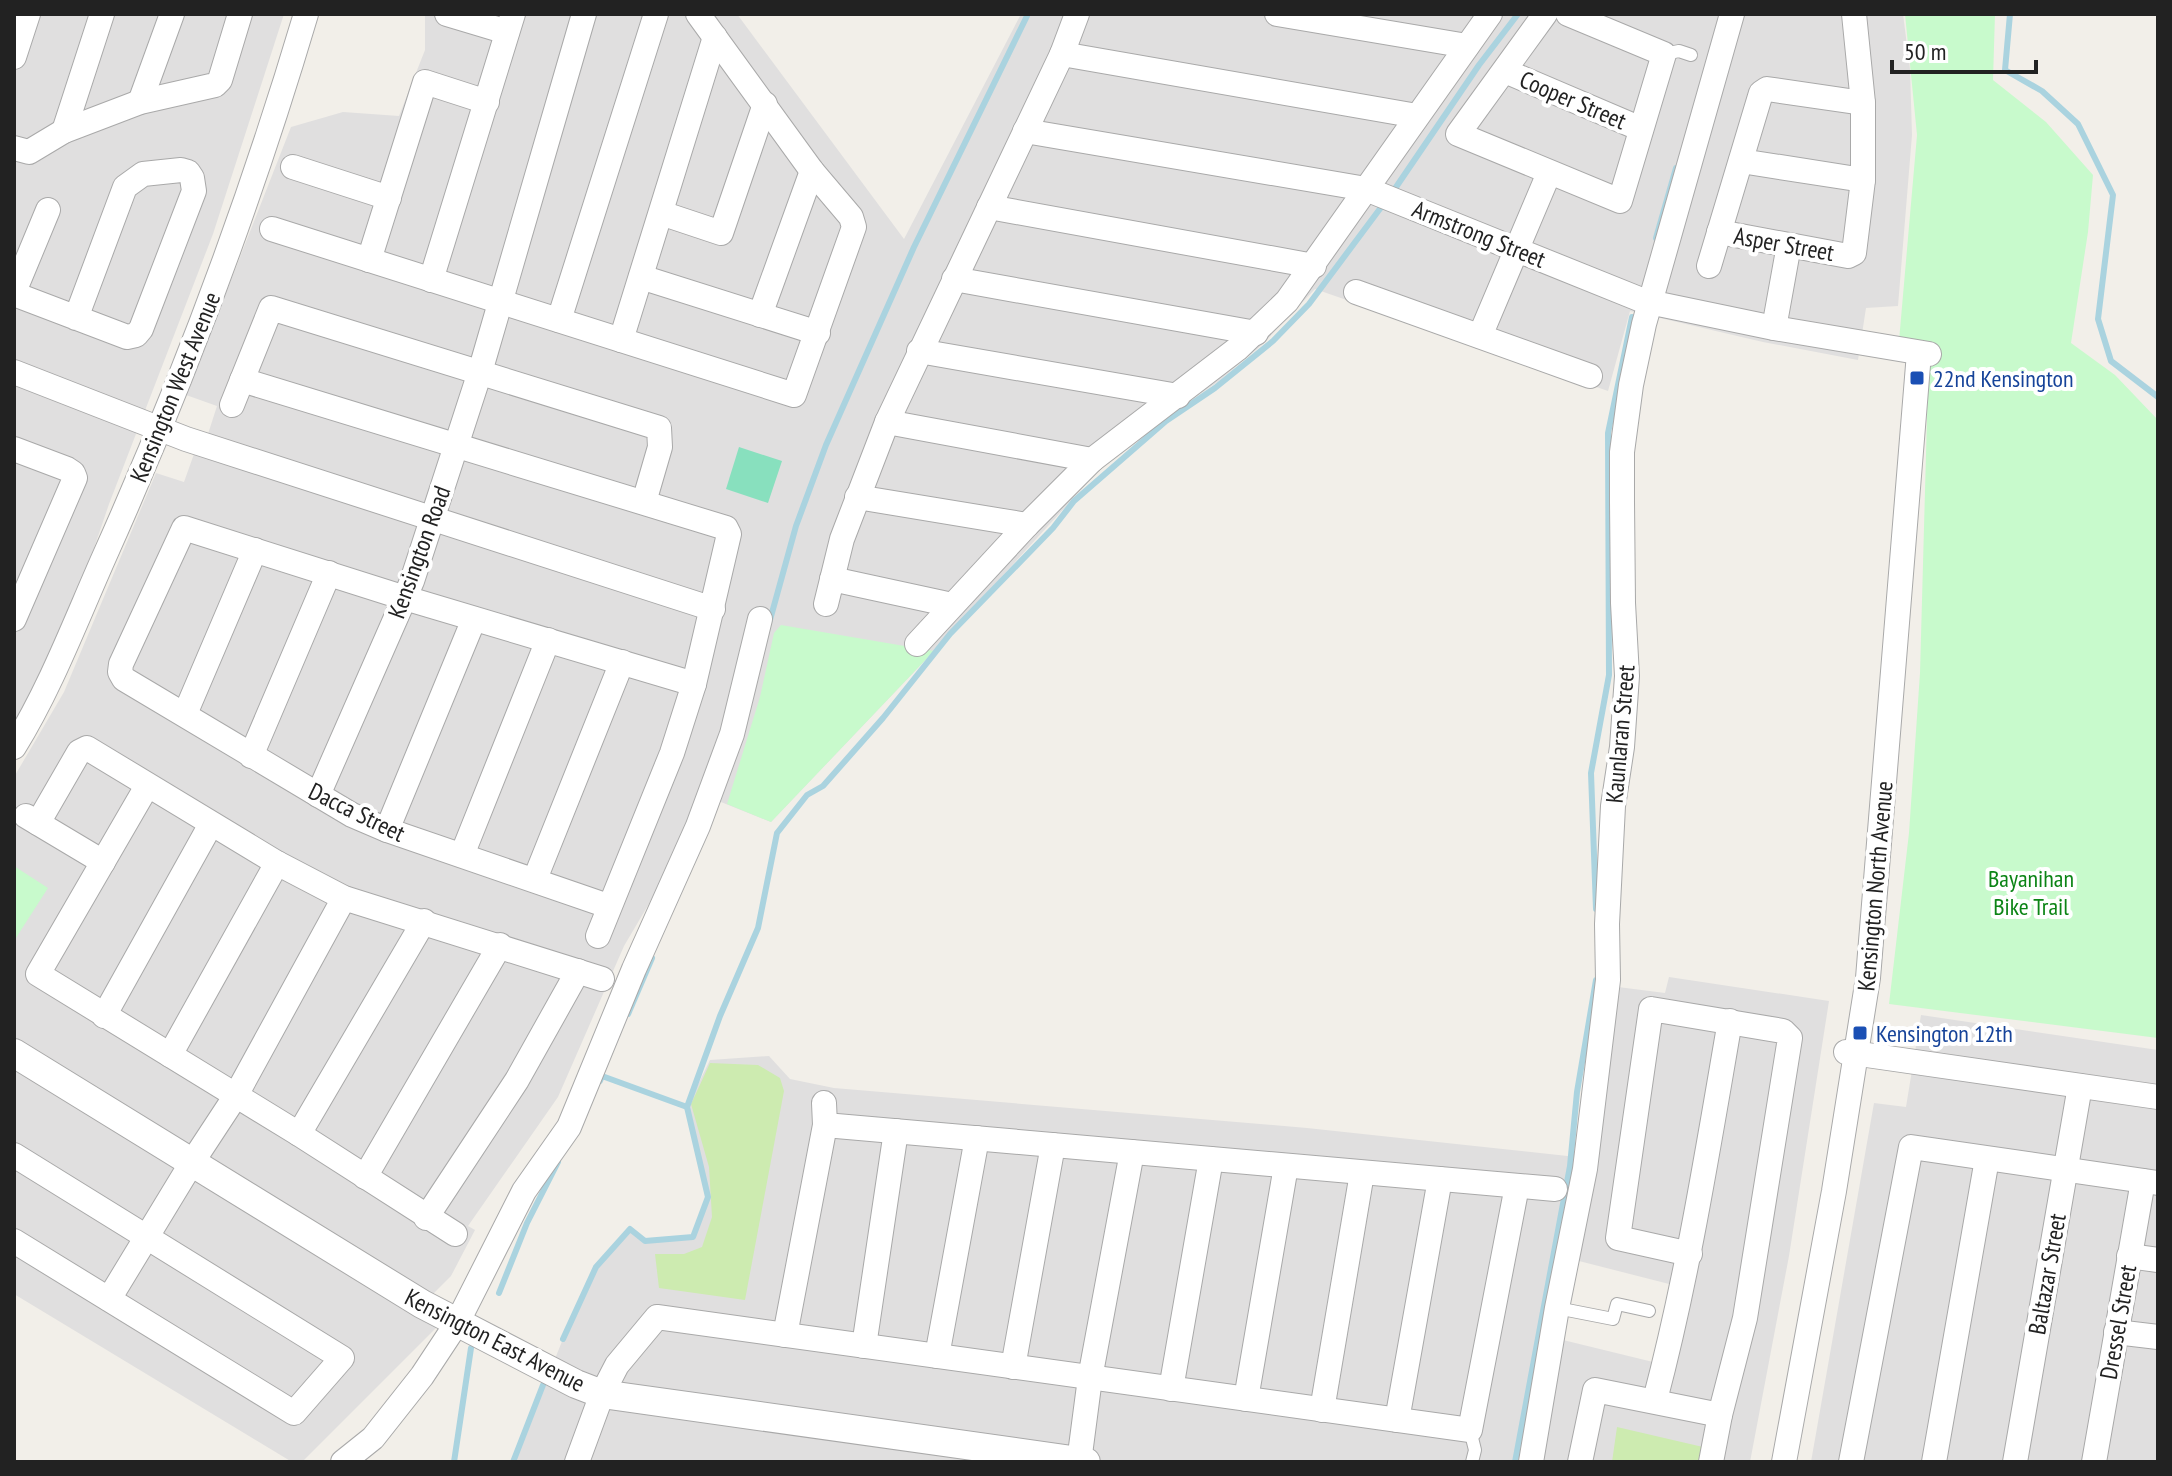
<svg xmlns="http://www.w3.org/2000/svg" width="2172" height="1476" font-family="'PT Sans Narrow',sans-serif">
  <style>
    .residential { fill: #e0dfdf; fill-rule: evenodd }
    .grass { fill: #cdebb0 }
    .park { fill: #c8facc }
    .pitch { fill: #88e0be }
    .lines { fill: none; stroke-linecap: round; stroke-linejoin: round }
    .stream { stroke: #aad3df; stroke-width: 6 }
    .service-casing { stroke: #a9a9a9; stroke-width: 14 }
    .minor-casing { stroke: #a9a9a9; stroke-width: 26 }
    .tertiary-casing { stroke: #a9a9a9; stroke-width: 30 }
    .service { stroke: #fff; stroke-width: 12 }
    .minor { stroke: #fff; stroke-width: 24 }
    .tertiary { stroke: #fff; stroke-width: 28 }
    .transit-dot { fill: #1a4fb4; stroke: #fff; stroke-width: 3 }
    .labels { text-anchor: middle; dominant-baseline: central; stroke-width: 8; stroke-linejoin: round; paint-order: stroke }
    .street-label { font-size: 24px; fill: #222; stroke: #fff }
    .transit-label { font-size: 24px; fill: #164399; stroke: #fff; text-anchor: start }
    .park-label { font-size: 24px; fill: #0c8416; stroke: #fff }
  </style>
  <rect width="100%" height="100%" fill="#f2efe9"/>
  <g class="residential">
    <path d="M14,14H284L213,234L109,504L48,683L14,729Z"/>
    <path d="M425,14H737L904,239L1021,14H1903L1910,69L1912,135L1898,306L1866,308L1858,360L1763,342L1630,311L1608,391L1315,289L1262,345L1219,381L1155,425L1100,469L934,651L771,822L706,796L689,836L624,946L558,1097L468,1226L475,1230L451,1276L433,1294L430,1292L415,1314L437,1327L302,1462H292L14,1294V777L64,692L156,473L184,482L194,454L208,434L217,406L186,395L291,127L343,112L399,116L425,50Z"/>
    <path d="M1669,977L1829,1001L1789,1256L1750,1462H513L563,1339L596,1267L630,1229L645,1241L693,1237L708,1197L687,1107L710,1060L769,1056L790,1079L834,1088L1307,1128L1595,1159L1618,987L1665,993ZM1579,1261L1673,1285L1653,1362L1563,1340Z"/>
    <path d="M1921,1015L2158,1050V1462H1811L1874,1103L1906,1107Z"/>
  </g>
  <g class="grass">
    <path d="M710,1063L758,1065L780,1078L784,1091L745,1300L659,1288L655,1254H684L702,1247L712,1217L709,1167L691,1104Z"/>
    <path d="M1617,1427L1703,1447L1701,1462H1612Z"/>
  </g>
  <g class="park">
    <path d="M1905,14H1995L1993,80L2046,122L2093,175L2088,232L2071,343L2115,375L2158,420V1038L1889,1004L1909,833L1920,673L1929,345L1899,341L1917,135Z"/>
    <path d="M781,625L934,651L771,822L727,804L760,697L774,633Z"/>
    <path d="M14,866L48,888L14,941Z"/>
  </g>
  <path class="pitch" d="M739,447L782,461L768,503L726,489Z"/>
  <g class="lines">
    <g class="stream">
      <path d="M2010,14L2005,70L2042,91L2078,124L2113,195L2098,319L2111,361L2158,397"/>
      <path d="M1392,193L1479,65L1518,14"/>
      <path d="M1656,238L1676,168"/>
      <path d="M770,620L796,526L826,445L914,247L1027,16"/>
      <path d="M1596,909L1591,773L1609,675L1608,433L1632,317"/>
      <path d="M628,1014L652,958"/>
      <path d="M600,1081L602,1076L687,1107"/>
      <path d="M499,1293L527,1223L558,1162"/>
      <path d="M563,1339L596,1267L630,1229L645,1241L693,1237L708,1197L687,1107L720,1016L758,928L777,833L807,795L823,786L883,718L950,634L1053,528L1074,501L1166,421L1215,388L1273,341L1309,304L1385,202"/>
      <path d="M454,1462L471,1348"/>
      <path d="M513,1462L543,1385"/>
      <path d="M1515,1462L1570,1166L1577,1092L1596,980"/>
    </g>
    <defs>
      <g id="service">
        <path d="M1664,54L1679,51L1691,55"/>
        <path d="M1557,1308L1613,1319L1617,1304L1649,1311"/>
        <path d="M1470,1430L1475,1450L1472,1462"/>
      </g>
      <g id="minor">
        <path d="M447,14L507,32"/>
        <path d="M1277,14L1467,46"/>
        <path d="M1545,14L1458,134L1620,201L1664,54L1568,14"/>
        <path d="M1062,54L1417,116"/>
        <path d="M14,57L28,14"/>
        <path d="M1505,71L1641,129"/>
        <path d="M140,102L172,14"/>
        <path d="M64,131L102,14"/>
        <path d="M1025,131L1366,189L1644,301L1774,328L1929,354"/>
        <path d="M14,148L29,152L64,131L140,102L215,85L220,80L240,14"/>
        <path d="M1741,161L1863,180"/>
        <path d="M293,167L389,198"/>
        <path d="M989,207L1314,266"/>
        <path d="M661,213L721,233L765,104"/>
        <path d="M272,229L794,395L854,227L851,217L812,171L698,14"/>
        <path d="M1719,232L1848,256L1854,253L1863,180V103L1854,14"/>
        <path d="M369,260L425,82L487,102"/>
        <path d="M1709,266L1761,93L1767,89L1863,103"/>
        <path d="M641,277L818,333"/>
        <path d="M954,279L1256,333"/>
        <path d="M431,280L513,14"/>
        <path d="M14,292L48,210"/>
        <path d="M1356,292L1590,376"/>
        <path d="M14,294L127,337L136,335L141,329L194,191L192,178L188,172L181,170L143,174L125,187L76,318"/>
        <path d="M760,315L812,171"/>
        <path d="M559,320L656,14"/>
        <path d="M1774,328L1789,245"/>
        <path d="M1480,336L1549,173"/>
        <path d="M621,340L715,37"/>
        <path d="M919,351L1178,396"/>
        <path d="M14,372L186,439L713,609"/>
        <path d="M242,380L726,528L729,534L694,684L672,753L598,936"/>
        <path d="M232,405L271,308L659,428L660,447L644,502"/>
        <path d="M887,422L1092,460"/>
        <path d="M14,449L67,469L73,473L75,478L14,619"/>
        <path d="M857,497L1027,525"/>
        <path d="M832,579L952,605"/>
        <path d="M826,604L842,539L887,422L1062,54L1077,14"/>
        <path d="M917,644L1027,525L1092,460L1237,349L1287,301L1490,14"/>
        <path d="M185,714L255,550"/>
        <path d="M14,747C51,687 76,620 105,555C184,379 251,199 306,14"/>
        <path d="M251,756L329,573"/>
        <path d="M147,786L38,974L299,1134L455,1234"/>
        <path d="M318,795L412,581L480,372L584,14"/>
        <path d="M26,816L103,862"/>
        <path d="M38,823L79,752L87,748L277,863L344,898L602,979"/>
        <path d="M387,830L474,619"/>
        <path d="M462,855L548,640"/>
        <path d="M535,879L622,662"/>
        <path d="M608,906L387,830L352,815L124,679L120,672L121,664L184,528L405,598L694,684"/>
        <path d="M104,1016L211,824"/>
        <path d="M1846,1052L2158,1097"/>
        <path d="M170,1055L277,863"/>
        <path d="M825,1125L1555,1189"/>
        <path d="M299,1134L424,921"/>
        <path d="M14,1155L342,1358L294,1413L14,1241"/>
        <path d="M365,1177L500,945"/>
        <path d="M426,1218L517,1080L578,971"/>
        <path d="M1690,1254L1618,1238L1651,1009L1783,1031L1790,1038L1745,1318L1720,1415L1711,1462"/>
        <path d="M2129,1256L2158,1260"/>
        <path d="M109,1299L191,1164L235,1097L344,898"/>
        <path d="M2116,1332L2158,1337"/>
        <path d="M785,1335L825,1125L824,1103"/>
        <path d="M864,1346L896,1131"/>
        <path d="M937,1356L977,1138"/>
        <path d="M1013,1367L1053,1145"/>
        <path d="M1171,1389L1211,1159"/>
        <path d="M1246,1399L1286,1166"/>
        <path d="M1655,1400C1688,1275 1708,1148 1730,1021"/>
        <path d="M1322,1410L1362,1173"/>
        <path d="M1397,1420L1440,1179"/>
        <path d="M343,1462L373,1438L422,1376L457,1323L524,1191L569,1127L634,969L698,826L732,734L760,619"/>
        <path d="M577,1462L602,1394L617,1365L657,1317L1470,1430L1517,1186"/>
        <path d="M1079,1462L1090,1378L1132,1152"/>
        <path d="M1531,1462L1557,1308L1585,1169L1608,980L1607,924L1613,806L1622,747L1627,676L1623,603L1622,502V452L1631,385L1644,324L1732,14"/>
        <path d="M1580,1462L1595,1390L1720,1415"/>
        <path d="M1784,1462L1834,1191L1868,978L1919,353"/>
        <path d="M1851,1462L1911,1147L2158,1183"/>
        <path d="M1934,1462L1987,1159"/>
        <path d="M2015,1462L2080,1086"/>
        <path d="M2094,1462L2143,1181"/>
      </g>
      <path id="tertiary" d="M14,1053L422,1304L576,1384L602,1394L1086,1462"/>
    </defs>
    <use href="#service" class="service-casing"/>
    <use href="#minor" class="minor-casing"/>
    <use href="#tertiary" class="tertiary-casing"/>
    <use href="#service" class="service"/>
    <use href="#minor" class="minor"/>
    <use href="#tertiary" class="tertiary"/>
  </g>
  <g class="transit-dot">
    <rect x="1909" y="370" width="16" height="16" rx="4"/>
    <rect x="1852" y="1025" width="16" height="16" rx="4"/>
  </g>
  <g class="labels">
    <g class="street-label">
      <text transform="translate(1573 100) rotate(23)">Cooper Street</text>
      <text transform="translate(1479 234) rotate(22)">Armstrong Street</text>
      <text transform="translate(1784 244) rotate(10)">Asper Street</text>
      <text transform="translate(175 387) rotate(-68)">Kensington West Avenue</text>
      <text transform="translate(419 552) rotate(-70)">Kensington Road</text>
      <text transform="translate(1620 734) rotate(-85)">Kaunlaran Street</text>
      <text transform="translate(357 812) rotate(26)">Dacca Street</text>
      <text transform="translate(1875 886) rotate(-85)">Kensington North Avenue</text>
      <text transform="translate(2047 1274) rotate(-80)">Baltazar Street</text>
      <text transform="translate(2118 1322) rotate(-80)">Dressel Street</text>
      <text transform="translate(495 1340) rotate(27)">Kensington East Avenue</text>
    </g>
    <g class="transit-label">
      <text x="1933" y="378">22nd Kensington</text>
      <text x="1876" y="1033">Kensington 12th</text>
    </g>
    <g class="park-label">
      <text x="2031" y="878">Bayanihan<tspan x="2031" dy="28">Bike Trail</tspan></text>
    </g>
  </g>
  <rect width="2172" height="1476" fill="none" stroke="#222222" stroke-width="32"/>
  <path d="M1892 60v12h144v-12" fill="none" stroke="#222222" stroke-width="4"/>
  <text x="1904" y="60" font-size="24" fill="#222222" stroke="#ffffff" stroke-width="6" paint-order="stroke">50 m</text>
</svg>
